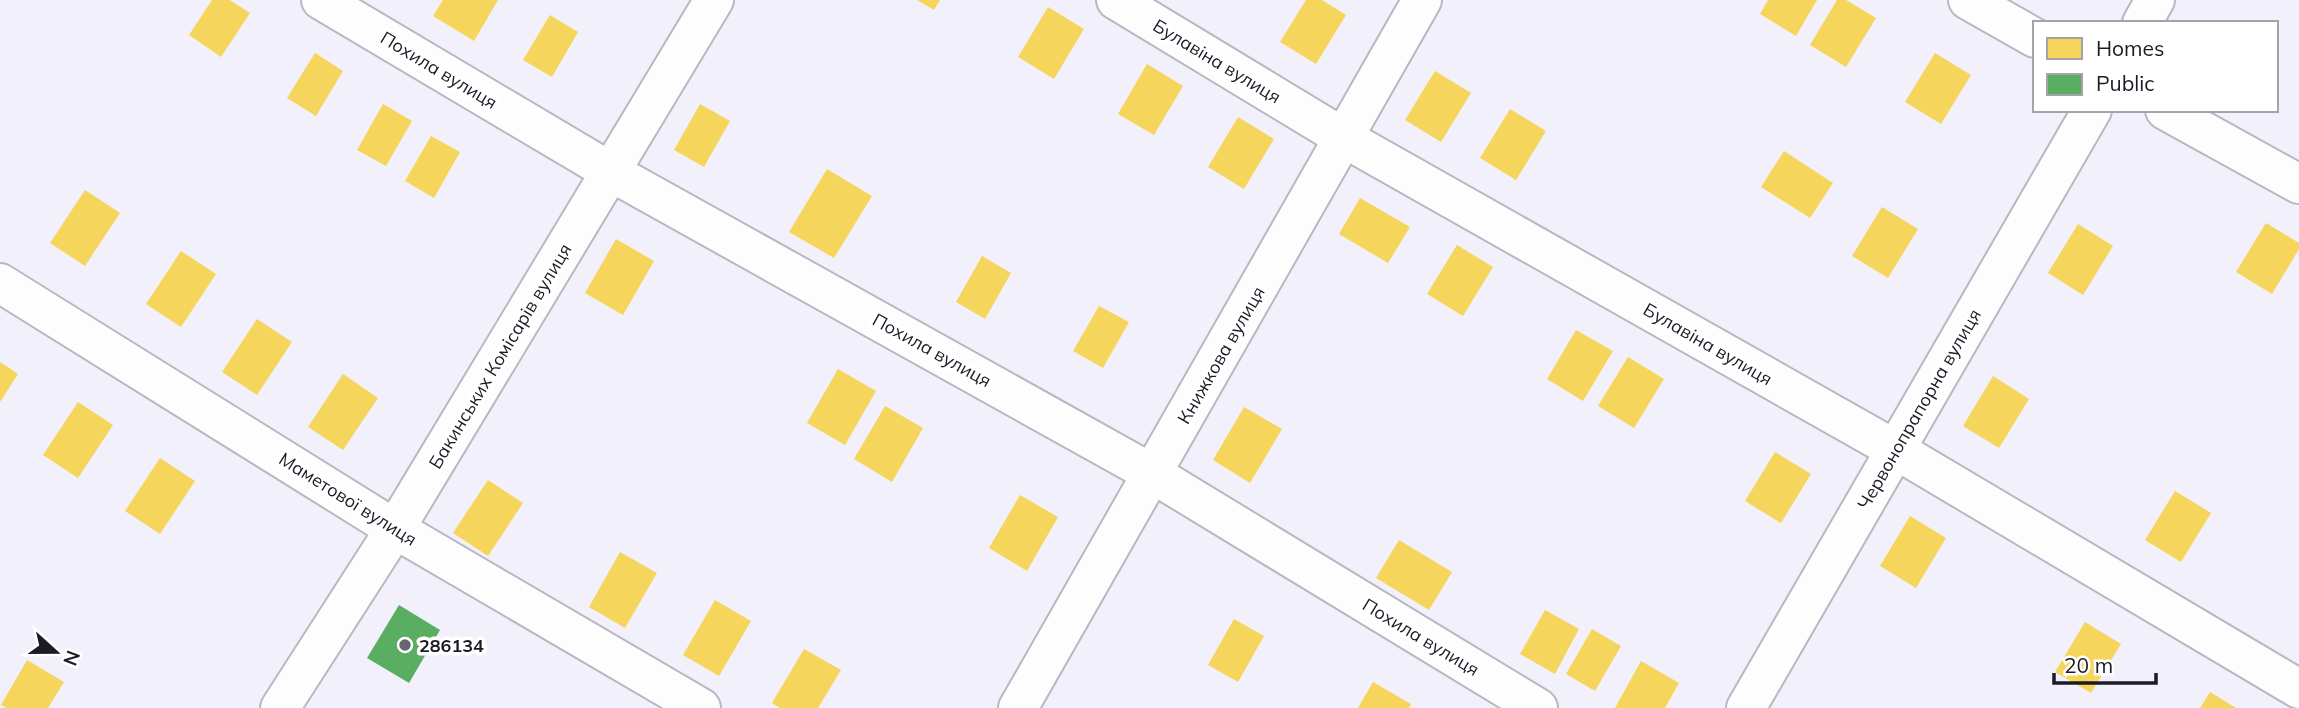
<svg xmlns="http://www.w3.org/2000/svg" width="2299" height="708" font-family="Mulish,sans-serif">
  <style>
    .homes { fill: #f6d55c }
    .public { fill: #5aae61 }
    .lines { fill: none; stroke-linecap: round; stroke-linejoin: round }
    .minor-casing { stroke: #b9b7c1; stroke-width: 42 }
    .minor { stroke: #fdfdfe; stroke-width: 38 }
    .poi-dot { fill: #676570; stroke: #fff; stroke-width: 2.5 }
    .labels { text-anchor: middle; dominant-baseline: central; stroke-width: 7; stroke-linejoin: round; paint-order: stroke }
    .street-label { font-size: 18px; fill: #1c1a25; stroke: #fff }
    .poi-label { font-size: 18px; font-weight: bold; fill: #1c1a25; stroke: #fff; text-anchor: start }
  </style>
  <rect width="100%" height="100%" fill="#f2f0fa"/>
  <g class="homes">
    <path d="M212,0H230L250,13L221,57L189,35Z"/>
    <path d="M443,0H498L474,41L433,16Z"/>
    <path d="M917,0H940L934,10Z"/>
    <path d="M1306,0H1322L1346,15L1316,64L1280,42Z"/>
    <path d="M1768,0H1817L1796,36L1760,14Z"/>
    <path d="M1837,0H1846L1876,18L1846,67L1810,45Z"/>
    <path d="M1048,7L1084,29L1054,79L1018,57Z"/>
    <path d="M550,15L578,32L552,77L523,60Z"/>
    <path d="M315,53L343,71L316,116L287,98Z"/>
    <path d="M1935,53L1971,75L1941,124L1905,102Z"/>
    <path d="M1147,64L1183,86L1154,135L1118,114Z"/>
    <path d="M1435,71L1471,93L1441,142L1405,120Z"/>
    <path d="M383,104L412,121L386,166L357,150Z"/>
    <path d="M700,104L730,121L704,167L674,150Z"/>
    <path d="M1510,109L1546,131L1516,180L1480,158Z"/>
    <path d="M1238,117L1274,139L1244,189L1208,167Z"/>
    <path d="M431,136L460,152L434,198L405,181Z"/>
    <path d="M1784,151L1833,183L1810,218L1761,187Z"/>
    <path d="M827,169L872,196L834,258L789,232Z"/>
    <path d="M85,190L120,213L85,266L50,243Z"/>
    <path d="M1360,198L1410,227L1388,263L1339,234Z"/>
    <path d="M1882,207L1918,229L1888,278L1852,256Z"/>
    <path d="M2266,223L2299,243V249L2272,294L2236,272Z"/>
    <path d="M2078,224L2113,246L2083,295L2048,273Z"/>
    <path d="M616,239L654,261L623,315L585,293Z"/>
    <path d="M1457,245L1493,267L1463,316L1427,294Z"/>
    <path d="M181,251L216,274L181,327L146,304Z"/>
    <path d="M982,256L1011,273L985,319L956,302Z"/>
    <path d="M1099,306L1129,322L1103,368L1073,351Z"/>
    <path d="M257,319L292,342L257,395L222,372Z"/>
    <path d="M1576,330L1613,351L1583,401L1547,379Z"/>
    <path d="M1628,357L1664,379L1634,428L1598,406Z"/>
    <path d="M0,362L18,374L0,402Z"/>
    <path d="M838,369L876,391L845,445L807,423Z"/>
    <path d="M343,374L378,398L343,450L308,427Z"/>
    <path d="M1993,376L2029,399L1999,448L1963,426Z"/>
    <path d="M78,402L113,425L78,478L43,455Z"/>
    <path d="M885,406L923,428L892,482L854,459Z"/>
    <path d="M1244,407L1282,429L1250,483L1213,460Z"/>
    <path d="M1775,452L1811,474L1781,523L1745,501Z"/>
    <path d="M160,458L195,481L160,534L125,511Z"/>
    <path d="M488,480L523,503L488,556L453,533Z"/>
    <path d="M2175,491L2211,513L2181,562L2145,540Z"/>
    <path d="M1020,495L1058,517L1027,571L989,548Z"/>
    <path d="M1910,516L1946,538L1916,588L1880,566Z"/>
    <path d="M1399,540L1452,572L1429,610L1376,578Z"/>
    <path d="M620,552L657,573L625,628L589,607Z"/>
    <path d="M715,600L751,621L719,676L683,655Z"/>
    <path d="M1545,610L1579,629L1555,674L1520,654Z"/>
    <path d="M1234,619L1264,636L1238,682L1208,665Z"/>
    <path d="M2085,622L2121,644L2091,693L2055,672Z"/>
    <path d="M1592,629L1621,646L1595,691L1566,674Z"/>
    <path d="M804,649L841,670L818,708H780L772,703Z"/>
    <path d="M27,660L64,682L48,708H7L1,705Z"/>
    <path d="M1641,661L1679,683L1665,708H1615Z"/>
    <path d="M1373,682L1411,704L1409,708H1358Z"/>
    <path d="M2210,692L2236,708H2200Z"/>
  </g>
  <path class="public" d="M399,605L440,630L409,683L367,658Z"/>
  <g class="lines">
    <defs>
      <g id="minor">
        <path d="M321,0L611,172L1153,474L1538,708"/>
        <path d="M1116,0L1344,138L1896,450L2299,689"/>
        <path d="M1968,0L2035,38"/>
        <path d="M2142,23L2155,0"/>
        <path d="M2165,110L2299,184"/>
        <path d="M0,283L395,529L701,708"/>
        <path d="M280,708L395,529L714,0"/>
        <path d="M1018,708L1422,0"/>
        <path d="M1746,708L2092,110"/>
      </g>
    </defs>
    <use href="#minor" class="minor-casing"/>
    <use href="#minor" class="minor"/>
  </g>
  <circle class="poi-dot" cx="405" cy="645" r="7"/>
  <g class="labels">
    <g class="street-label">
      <text transform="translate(1217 61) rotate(31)">Булавіна вулиця</text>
      <text transform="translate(439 70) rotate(31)">Похила вулиця</text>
      <text transform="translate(1708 344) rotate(30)">Булавіна вулиця</text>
      <text transform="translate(932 350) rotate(29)">Похила вулиця</text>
      <text transform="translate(1221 355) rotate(-60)">Книжкова вулиця</text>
      <text transform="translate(500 356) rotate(-59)">Бакинських Комісарів вулиця</text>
      <text transform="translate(1919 409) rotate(-60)">Червонопрапорна вулиця</text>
      <text transform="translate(348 499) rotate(32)">Маметової вулиця</text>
      <text transform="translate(1421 637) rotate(31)">Похила вулиця</text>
    </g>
    <g class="poi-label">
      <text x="419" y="645">286134</text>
    </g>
  </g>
  <rect x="2033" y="21" width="245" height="91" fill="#ffffff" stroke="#a4a3a8" stroke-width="2"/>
  <rect x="2047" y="38" width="35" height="21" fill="#f6d55c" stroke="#a4a3a8" stroke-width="2"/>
  <text x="2096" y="56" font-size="21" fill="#1c1a25">Homes</text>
  <rect x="2047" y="74" width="35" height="21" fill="#5aae61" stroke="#a4a3a8" stroke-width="2"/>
  <text x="2096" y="91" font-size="21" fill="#1c1a25">Public</text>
  <g transform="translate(56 652) rotate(111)" stroke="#ffffff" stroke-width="5" paint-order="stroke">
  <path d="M0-5L12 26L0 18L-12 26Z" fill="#1c1a25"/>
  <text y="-10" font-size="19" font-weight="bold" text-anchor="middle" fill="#1c1a25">N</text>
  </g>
  <path d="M2054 673v10h102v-10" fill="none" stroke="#1c1a25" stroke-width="3.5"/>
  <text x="2064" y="673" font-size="21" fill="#1c1a25" stroke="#ffffff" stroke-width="5" paint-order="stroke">20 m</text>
</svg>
